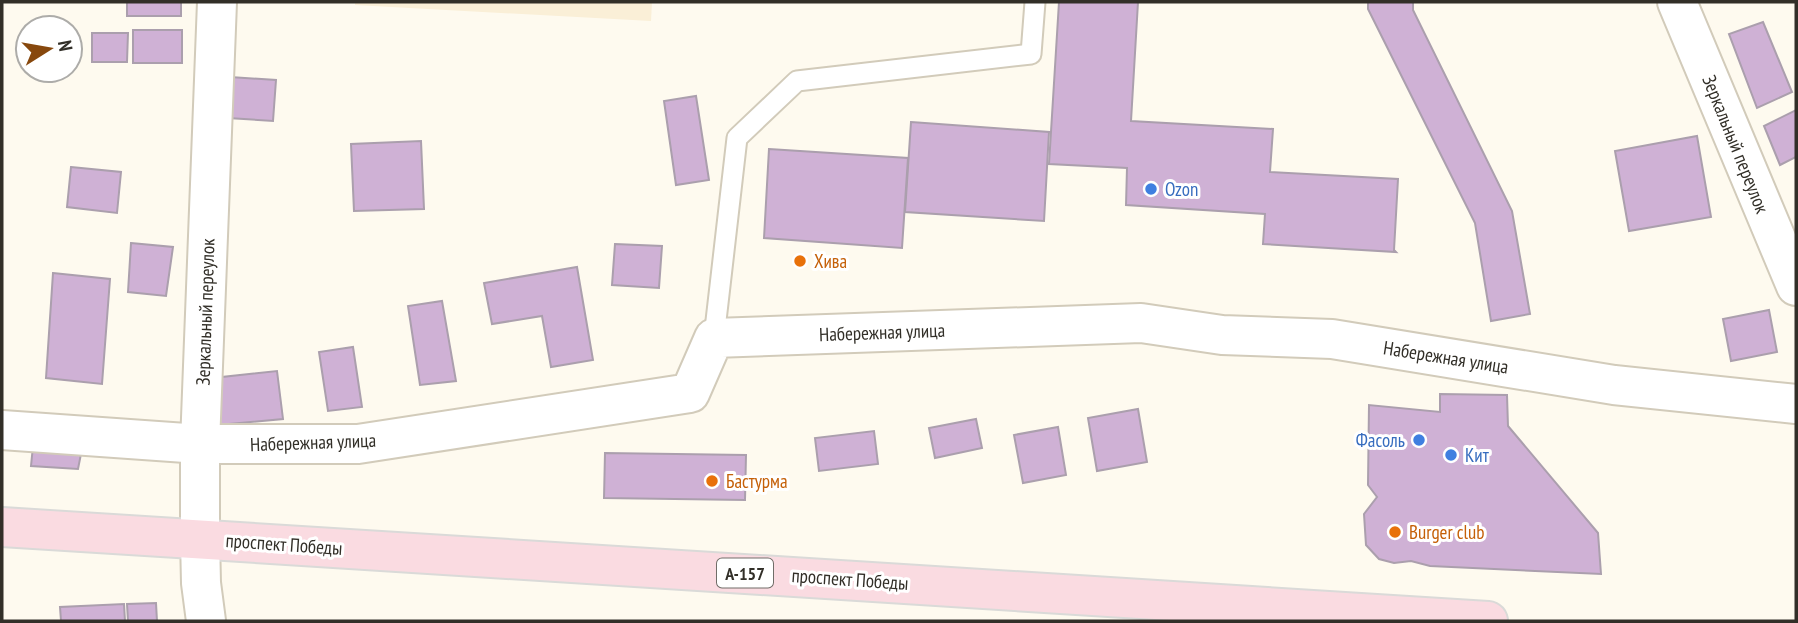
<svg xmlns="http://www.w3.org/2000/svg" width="1798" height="623" font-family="'PT Sans Narrow',sans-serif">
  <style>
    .built { fill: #faefd7 }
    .building { fill: #cfb1d5; stroke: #ab9fad; stroke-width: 2 }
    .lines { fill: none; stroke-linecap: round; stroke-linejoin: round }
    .lane-casing { stroke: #d2cbba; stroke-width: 23 }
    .street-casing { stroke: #d2cbba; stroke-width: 42 }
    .secondary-casing { stroke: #d2cbba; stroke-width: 42 }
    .primary-casing { stroke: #dadad8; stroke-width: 42 }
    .lane { stroke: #fff; stroke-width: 19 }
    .street { stroke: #fff; stroke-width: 38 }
    .secondary { stroke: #fff; stroke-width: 38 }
    .primary { stroke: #fadbe1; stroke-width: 38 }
    .shop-dot { fill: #3f7fe0; stroke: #fff; stroke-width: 2.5 }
    .food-dot { fill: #e8710a; stroke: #fff; stroke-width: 2.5 }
    .labels { text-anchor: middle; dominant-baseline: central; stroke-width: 6; stroke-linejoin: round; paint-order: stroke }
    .shield { fill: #fff; stroke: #706d68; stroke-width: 2 }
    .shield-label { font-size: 18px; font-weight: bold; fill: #322f28 }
    .street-label { font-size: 19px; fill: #322f28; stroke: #fff }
    .shop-label { font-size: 19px; fill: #366cbe; stroke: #fff; text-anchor: start }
    .food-label { font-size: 19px; fill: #c56008; stroke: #fff; text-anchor: start }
  </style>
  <rect width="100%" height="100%" fill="#fefaef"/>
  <path class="built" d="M355,2H652L651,21L355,5Z"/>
  <g class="building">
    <rect x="127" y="2" width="54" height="14"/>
    <path d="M1059,2H1138L1131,121L1273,129L1270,172L1398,179L1394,250L1396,252L1263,244L1265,214L1126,205L1127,168L1049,164Z"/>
    <path d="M1368,2H1413V10L1512,211L1530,314L1491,321L1475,223L1368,9Z"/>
    <path d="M1763,22L1792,92L1757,108L1729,34Z"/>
    <rect x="133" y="30" width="49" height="33"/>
    <path d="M92,33H128L127,62H92Z"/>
    <path d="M230,77L276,80L273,121L228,118Z"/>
    <path d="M696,96L709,180L676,185L664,101Z"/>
    <path d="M1796,110V157L1780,165L1764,126Z"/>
    <path d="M911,122L1049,132L1044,221L905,212Z"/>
    <path d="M1697,136L1711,217L1629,231L1615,151Z"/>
    <path d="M421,141L424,209L354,211L351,144Z"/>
    <path d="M769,149L908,158L902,248L764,238Z"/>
    <path d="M71,167L121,172L117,213L67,207Z"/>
    <path d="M131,243L173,247L166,296L128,292Z"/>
    <path d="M615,244L662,246L659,288L612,285Z"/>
    <path d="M577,267L593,360L551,367L542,316L492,324L484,283Z"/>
    <path d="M53,273L110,279L102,384L46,378Z"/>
    <path d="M442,301L456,381L420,385L408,306Z"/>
    <path d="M1769,310L1777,352L1731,361L1723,319Z"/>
    <path d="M353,347L362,407L328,411L319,352Z"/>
    <path d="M277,371L283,419L218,425L213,378Z"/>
    <path d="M1440,394L1507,395L1508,426L1598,533L1601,574L1430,566L1411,561L1394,563L1379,559L1366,545L1364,514L1377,497L1368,485L1369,405L1440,412Z"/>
    <path d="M1138,409L1147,462L1097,471L1088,418Z"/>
    <path d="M976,419L982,448L935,458L929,428Z"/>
    <path d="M1058,427L1066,475L1023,483L1014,435Z"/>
    <path d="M874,431L878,464L819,471L815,438Z"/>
    <path d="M33,446L82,449L78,469L31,466Z"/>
    <path d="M605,453L746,455L745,500L604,498Z"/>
    <path d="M156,603L157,621H128L127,604Z"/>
    <path d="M124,604L125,621H61L60,607Z"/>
  </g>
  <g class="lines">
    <defs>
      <path id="lane" d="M714,338L737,138L797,81L1031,54L1035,2"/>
      <g id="street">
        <path d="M1677,2L1796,286"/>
        <path d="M2,430L200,444H358L690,393L714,338L1141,323L1222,335L1332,339L1614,385L1796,404"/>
        <path d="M200,539V444L217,2"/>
      </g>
      <path id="secondary" d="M200,539L201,583L206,621"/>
      <path id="primary" d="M2,527L1488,621"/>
    </defs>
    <use href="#lane" class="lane-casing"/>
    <use href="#street" class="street-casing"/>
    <use href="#secondary" class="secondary-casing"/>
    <use href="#primary" class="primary-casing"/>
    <use href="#lane" class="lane"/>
    <use href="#street" class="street"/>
    <use href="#secondary" class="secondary"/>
    <use href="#primary" class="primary"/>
  </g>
  <g class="shop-dot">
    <circle cx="1151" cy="189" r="7"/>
    <circle cx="1419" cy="440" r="7"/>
    <circle cx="1451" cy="455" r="7"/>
  </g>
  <g class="food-dot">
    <circle cx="800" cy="261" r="7"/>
    <circle cx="712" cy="481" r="7"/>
    <circle cx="1395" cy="532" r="7"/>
  </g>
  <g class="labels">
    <rect class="shield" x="717" y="558.5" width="56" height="29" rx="5"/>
    <g class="shield-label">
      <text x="745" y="573">А-157</text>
    </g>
    <g class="street-label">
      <text transform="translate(1736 144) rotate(68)">Зеркальный переулок</text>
      <text transform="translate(205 312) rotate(-88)">Зеркальный переулок</text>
      <text transform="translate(882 332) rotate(-2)">Набережная улица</text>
      <text transform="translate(1446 357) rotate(9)">Набережная улица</text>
      <text transform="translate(313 442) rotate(-2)">Набережная улица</text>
      <text transform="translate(284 544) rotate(4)">проспект Победы</text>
      <text transform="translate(850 579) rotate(4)">проспект Победы</text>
    </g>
    <g class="shop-label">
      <text x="1165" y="189">Ozon</text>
      <text x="1405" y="440" text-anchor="end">Фасоль</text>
      <text x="1465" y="455">Кит</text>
    </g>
    <g class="food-label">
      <text x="814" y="261">Хива</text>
      <text x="726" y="481">Бастурма</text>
      <text x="1409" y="532">Burger club</text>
    </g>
  </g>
  <rect width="1798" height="623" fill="none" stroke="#322f28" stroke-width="7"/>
  <g transform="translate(49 49) rotate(79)"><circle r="33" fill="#ffffff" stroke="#adaca9" stroke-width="2"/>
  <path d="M0-5L12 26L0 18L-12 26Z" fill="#87480d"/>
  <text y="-10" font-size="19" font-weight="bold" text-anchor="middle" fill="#322f28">N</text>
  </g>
</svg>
